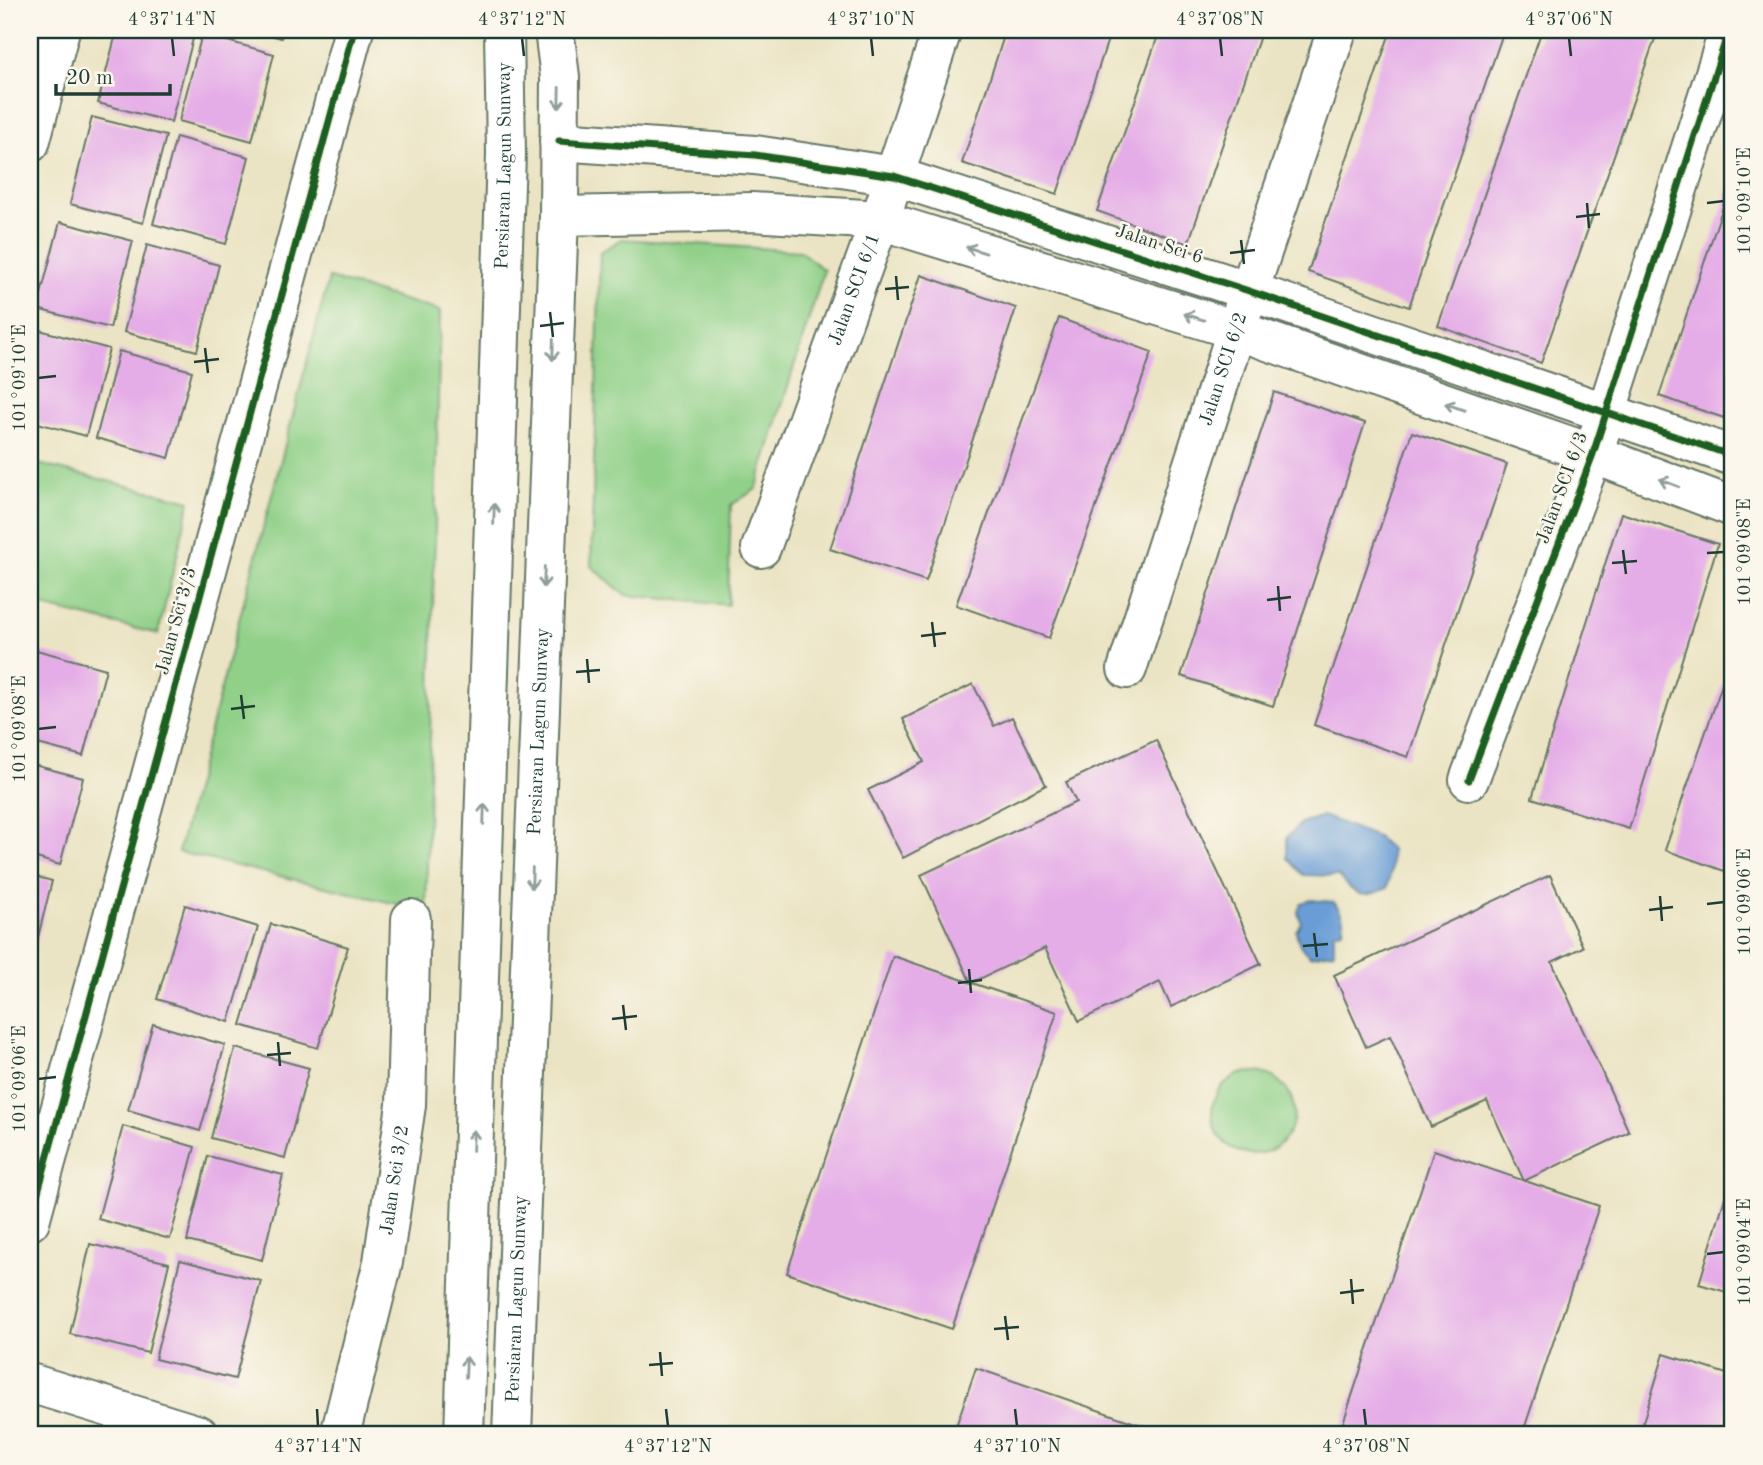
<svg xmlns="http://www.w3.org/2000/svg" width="1763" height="1465" font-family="'Old Standard TT',serif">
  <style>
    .green { fill: #90d088; stroke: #58865e; stroke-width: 2 }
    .water { fill: #6b9dd6; stroke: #456d85; stroke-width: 2 }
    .building { fill: #e5ade7 }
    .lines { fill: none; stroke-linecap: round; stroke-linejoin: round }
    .street-casing { stroke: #676; stroke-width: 42 }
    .secondary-casing { stroke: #676; stroke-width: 42 }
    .street { stroke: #fff; stroke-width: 38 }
    .secondary { stroke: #fff; stroke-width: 38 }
    .cycleway-casing { stroke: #fbf7ec; stroke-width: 11 }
    .cycleway { stroke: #1b5e20; stroke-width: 7 }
    .oneway { stroke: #8f9e9a }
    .ticks { fill: none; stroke: #1f3d34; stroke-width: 2.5 }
    .labels { text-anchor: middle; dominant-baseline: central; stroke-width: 5; stroke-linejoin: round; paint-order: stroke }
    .street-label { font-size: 19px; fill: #1f3d34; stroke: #fbf7ec }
    .neatline { fill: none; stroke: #1f3d34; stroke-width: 2.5 }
    .ticks-label { font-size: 18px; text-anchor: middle; fill: #1f3d34 }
  </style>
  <rect width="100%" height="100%" fill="#fbf7ec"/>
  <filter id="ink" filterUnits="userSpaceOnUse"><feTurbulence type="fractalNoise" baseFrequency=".0143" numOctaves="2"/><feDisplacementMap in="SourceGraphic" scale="14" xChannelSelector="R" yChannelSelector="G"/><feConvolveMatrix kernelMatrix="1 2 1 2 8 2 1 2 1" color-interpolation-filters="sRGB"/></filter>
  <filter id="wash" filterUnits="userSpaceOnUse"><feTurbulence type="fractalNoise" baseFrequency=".00686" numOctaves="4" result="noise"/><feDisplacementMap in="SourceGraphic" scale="28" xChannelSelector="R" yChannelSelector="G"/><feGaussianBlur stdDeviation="1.57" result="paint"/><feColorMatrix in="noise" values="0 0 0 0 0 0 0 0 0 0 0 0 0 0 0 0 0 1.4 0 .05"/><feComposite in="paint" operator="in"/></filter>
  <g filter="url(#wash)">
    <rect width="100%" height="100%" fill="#ebe4c4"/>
    <g class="green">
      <path d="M622,239L800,251L824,270L756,489L731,505L728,605L625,595L591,566L600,252Z"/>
      <path d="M329,278L440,311L426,911L178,852Z"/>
      <path d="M30,462L190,501L158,634L30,603Z"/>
      <circle cx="1253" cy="1113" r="41"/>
    </g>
    <g class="water">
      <path d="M1323,816L1377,837L1391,850V871L1387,888C1362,900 1356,896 1338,876L1303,875L1287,857V837L1301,823Z"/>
      <path d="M1311,900L1334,902C1341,912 1345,918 1343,930L1334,932V952L1310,956C1301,949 1298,943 1296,931L1301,922L1298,912L1301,903Z"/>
    </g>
    <g id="blocks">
      <g class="building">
        <path d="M117,30H174L194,35L171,122L98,103Z"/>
        <path d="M254,30H284L281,38Z"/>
        <path d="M1006,30H1111L1057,194L962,163Z"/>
        <path d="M1160,30H1262L1188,244L1097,211Z"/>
        <path d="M1391,30H1504L1409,307L1308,272Z"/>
        <path d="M1542,30H1658L1541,363L1438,326Z"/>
        <path d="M202,34L274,54L252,141L179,121Z"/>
        <path d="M92,117L166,136L143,223L70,204Z"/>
        <path d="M176,137L249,157L226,244L153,224Z"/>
        <path d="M1733,177V421L1659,396Z"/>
        <path d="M60,222L133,241L110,328L37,309Z"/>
        <path d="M147,245L219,265L197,351L124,332Z"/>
        <path d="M921,275L1016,308L926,581L830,549Z"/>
        <path d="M1059,318L1152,352L1049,638L956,605Z"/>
        <path d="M36,329L109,349L86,436L30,421V354Z"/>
        <path d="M119,351L192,371L169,458L96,438Z"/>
        <path d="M1274,392L1365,423L1273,706L1181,676Z"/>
        <path d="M1412,432L1507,464L1408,757L1314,725Z"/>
        <path d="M1621,513L1718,544L1629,829L1532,798Z"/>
        <path d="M33,649L106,669L83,756L30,742V661Z"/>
        <path d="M1733,653V874L1665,850Z"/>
        <path d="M973,684L994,726L1012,717L1046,785L903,858L868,790L924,762L903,719Z"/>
        <path d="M1156,740L1261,964L1171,1007L1160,982L1079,1021L1045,948L971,983L921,875L1076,802L1066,782Z"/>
        <path d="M30,764L83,778L60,865L30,856Z"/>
        <path d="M30,875L52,881L31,965H30Z"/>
        <path d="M1550,875L1583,947L1552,962L1629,1132L1524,1181L1487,1101L1431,1127L1390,1036L1366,1047L1334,975Z"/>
        <path d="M185,905L258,927L229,1022L157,999Z"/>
        <path d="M271,924L348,947L318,1048L241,1025Z"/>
        <path d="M893,956L1057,1012L952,1329L787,1273Z"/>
        <path d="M153,1024L225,1045L200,1131L128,1110Z"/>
        <path d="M235,1048L309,1068L285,1158L211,1138Z"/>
        <path d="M123,1126L195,1147L170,1239L98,1219Z"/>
        <path d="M1434,1150L1599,1206L1522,1435H1339Z"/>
        <path d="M208,1156L283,1175L262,1260L187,1241Z"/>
        <path d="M1733,1171V1294L1699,1284Z"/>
        <path d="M90,1244L169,1263L148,1353L70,1334Z"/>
        <path d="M180,1260L261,1281L235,1379L155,1359Z"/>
        <path d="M1664,1354L1733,1376V1393L1720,1435H1639Z"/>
        <path d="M976,1368L1170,1435H953Z"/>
      </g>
    </g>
  </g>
  <g filter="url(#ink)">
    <use href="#blocks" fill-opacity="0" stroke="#676" stroke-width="2"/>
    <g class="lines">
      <defs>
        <g id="street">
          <path d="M559,141L755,155L894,176L1249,291L1733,456"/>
          <path d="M30,143L60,30"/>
          <path d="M559,216L752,212L880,220L1236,330L1593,454L1733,507"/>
          <path id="s1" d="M761,548L880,220L942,30"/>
          <path id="s2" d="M1127,669L1249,291L1337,30"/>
          <path d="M1469,780L1593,454L1725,42"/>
          <path d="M30,1221L354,30"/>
          <path d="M30,1383L199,1435"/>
          <path id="s3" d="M340,1435L383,1262L406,1105L411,919"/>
        </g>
        <g id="secondary">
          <path id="s4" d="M464,1435L506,154L504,30"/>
          <path id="s5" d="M512,1435L559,216L560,77L554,30"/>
        </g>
      </defs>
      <use href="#street" class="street-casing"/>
      <use href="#secondary" class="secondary-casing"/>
      <use href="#street" class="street"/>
      <use href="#secondary" class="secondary"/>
      <defs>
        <g id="cycleway">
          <path d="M559,141L755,155L894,176L1249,291L1733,456"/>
          <path d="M1469,780L1593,454L1725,42"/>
          <path d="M30,1221L354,30"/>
        </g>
      </defs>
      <use href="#cycleway" class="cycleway-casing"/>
      <use href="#cycleway" class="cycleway"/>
    </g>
    <defs><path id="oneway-shaft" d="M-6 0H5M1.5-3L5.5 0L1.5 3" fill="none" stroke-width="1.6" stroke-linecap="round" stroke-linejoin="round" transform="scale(1.75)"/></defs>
    <g class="oneway">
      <use href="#oneway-shaft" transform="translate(559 98) rotate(91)"/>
      <use href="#oneway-shaft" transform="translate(976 250) rotate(-163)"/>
      <use href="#oneway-shaft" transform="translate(1194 317) rotate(-163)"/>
      <use href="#oneway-shaft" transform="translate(553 350) rotate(92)"/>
      <use href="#oneway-shaft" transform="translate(1455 407) rotate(-161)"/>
      <use href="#oneway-shaft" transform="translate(1669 483) rotate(-159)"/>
      <use href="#oneway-shaft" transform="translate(494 514) rotate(-88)"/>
      <use href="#oneway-shaft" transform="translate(544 577) rotate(92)"/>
      <use href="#oneway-shaft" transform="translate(484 814) rotate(-88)"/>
      <use href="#oneway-shaft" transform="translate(532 878) rotate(92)"/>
      <use href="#oneway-shaft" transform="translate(473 1140) rotate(-88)"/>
      <use href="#oneway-shaft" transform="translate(466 1367) rotate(-88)"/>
    </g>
  </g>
  <path class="ticks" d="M172,38L174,56M522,38L524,56M871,38L873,56M1220,38L1222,56M1569,38L1571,56M1587,203L1589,228M1707,203L1724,201M1576,217L1600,214M1241,240L1244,264M1230,253L1255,250M896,276L898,300M885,289L909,287M550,312L553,337M540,326L564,323M205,348L208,373M194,362L219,359M38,378L56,376M1623,550L1626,574M1707,553L1724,552M1612,563L1637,561M1278,586L1280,611M1267,600L1291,597M932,622L935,647M921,636L946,633M587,659L589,683M576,672L600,670M241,695L244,719M231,709L255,706M38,729L56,727M1660,896L1662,921M1707,904L1724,902M1649,910L1673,907M1314,933L1317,957M1303,946L1328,944M969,969L971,993M958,983L982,980M623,1005L626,1030M612,1019L637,1016M278,1042L280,1066M267,1055L291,1053M38,1079L56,1077M1707,1254L1724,1252M1351,1279L1353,1304M1340,1293L1364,1290M1005,1316L1008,1340M994,1329L1019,1327M660,1352L662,1376M649,1365L673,1363M317,1409L318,1426M666,1409L668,1426M1015,1409L1017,1426M1364,1409L1366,1426"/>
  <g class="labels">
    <g class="street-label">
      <text stroke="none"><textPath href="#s4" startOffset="1270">Persiaran Lagun Sunway</textPath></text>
      <text transform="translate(1159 245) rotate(18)">Jalan Sci 6</text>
      <text stroke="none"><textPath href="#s1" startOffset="275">Jalan SCI 6/1</textPath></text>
      <text stroke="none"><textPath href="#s2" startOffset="315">Jalan SCI 6/2</textPath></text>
      <text transform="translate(1563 488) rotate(-70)">Jalan SCI 6/3</text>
      <text transform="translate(177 621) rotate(-75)">Jalan Sci 3/3</text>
      <text stroke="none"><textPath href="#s5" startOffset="704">Persiaran Lagun Sunway</textPath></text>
      <text stroke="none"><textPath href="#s3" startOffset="261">Jalan Sci 3/2</textPath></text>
      <text stroke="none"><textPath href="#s5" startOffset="136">Persiaran Lagun Sunway</textPath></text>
    </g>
  </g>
  <rect width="1763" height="1465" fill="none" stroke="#fbf7ec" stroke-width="77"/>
  <path d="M56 84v10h114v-10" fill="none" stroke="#1f3d34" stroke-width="3.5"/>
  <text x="66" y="84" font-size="21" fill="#1f3d34" stroke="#fbf7ec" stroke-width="5" paint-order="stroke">20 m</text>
  <rect x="38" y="38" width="1686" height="1388" class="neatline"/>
  <g class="ticks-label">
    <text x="172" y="25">4°37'14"N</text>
    <text x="522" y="25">4°37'12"N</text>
    <text x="871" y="25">4°37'10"N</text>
    <text x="1220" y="25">4°37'08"N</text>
    <text x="1569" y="25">4°37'06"N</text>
    <text transform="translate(1744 201) rotate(-90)" y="6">101°09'10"E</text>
    <text transform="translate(19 378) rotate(-90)" y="6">101°09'10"E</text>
    <text transform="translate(1744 552) rotate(-90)" y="6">101°09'08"E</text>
    <text transform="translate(19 729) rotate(-90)" y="6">101°09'08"E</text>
    <text transform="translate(1744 902) rotate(-90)" y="6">101°09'06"E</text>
    <text transform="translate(19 1079) rotate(-90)" y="6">101°09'06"E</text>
    <text transform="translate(1744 1252) rotate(-90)" y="6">101°09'04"E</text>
    <text x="318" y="1452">4°37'14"N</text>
    <text x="668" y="1452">4°37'12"N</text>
    <text x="1017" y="1452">4°37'10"N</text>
    <text x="1366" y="1452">4°37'08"N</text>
  </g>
</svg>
